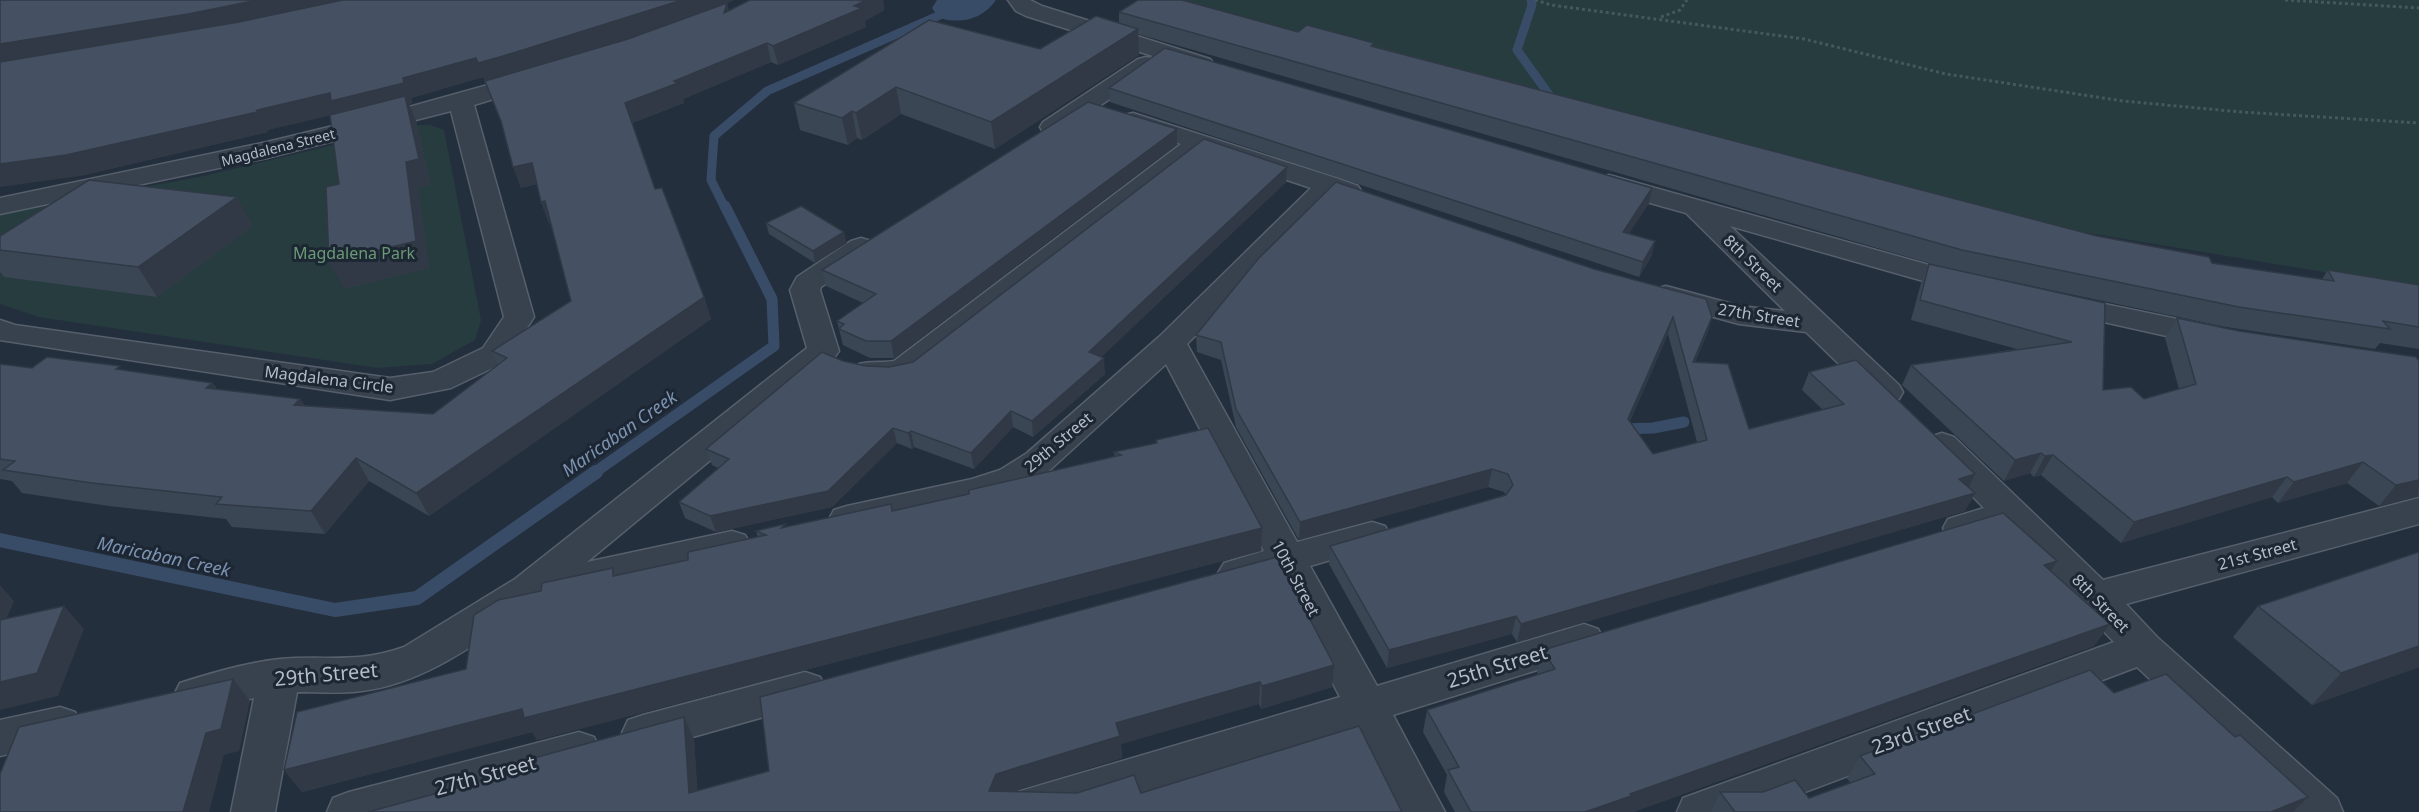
<svg xmlns="http://www.w3.org/2000/svg" width="2419" height="812" font-family="'Noto Sans',sans-serif">
  <style>
    .green { fill: #263c3f }
    .lines { fill: none; stroke-linecap: round; stroke-linejoin: round }
    .stream-far2 { stroke: #394c67; stroke-width: 9 }
    .stream-far1 { stroke: #394c67; stroke-width: 11 }
    .stream { stroke: #394c67; stroke-width: 14 }
    .river { fill: #394c67; fill-rule: evenodd }
    .minor-casing { stroke: #565f6c; stroke-width: 3 }
    .path { stroke: #44595c; stroke-width: 3; stroke-dasharray: 3 3; stroke-linecap: butt }
    .minor { fill: #38414e; fill-rule: evenodd }
    .wall { fill: #3b4654; fill-rule: evenodd }
    .shaded-wall { fill: #303945 }
    .building { fill: #455162; stroke: #303945; stroke-width: 1.5; fill-rule: evenodd }
    .labels { text-anchor: middle; dominant-baseline: central; stroke-width: 6; stroke-linejoin: round; paint-order: stroke }
    .far-street-label { font-size: 14px; fill: #b4bcc9; stroke: #1d2633 }
    .park-label { font-size: 16px; fill: #6b9a76; stroke: #1d2633 }
    .street-label { font-size: 16px; fill: #b4bcc9; stroke: #1d2633 }
    .water-label { font-size: 18px; font-style: italic; fill: #7c92b1; stroke: #1d2633 }
    .near-street-label { font-size: 20px; fill: #b4bcc9; stroke: #1d2633 }
  </style>
  <rect width="100%" height="100%" fill="#242f3e"/>
  <g class="green">
    <path d="M1178,0H2419V288L1945,209Z"/>
    <path d="M417,125H430L444,130L481,320L475,340L432,364L377,368L39,317L0,304V213L199,177Z"/>
  </g>
  <g class="lines">
    <g class="stream-far2">
      <path d="M1531,0L1532,5L1517,50L1555,103"/>
      <path d="M725,208L711,180L714,136L767,91L956,8L953,0"/>
    </g>
    <g class="stream-far1">
      <path d="M1620,429L1653,428L1684,422"/>
      <path d="M594,473L774,346L772,299L725,206"/>
    </g>
    <path class="stream" d="M0,540L335,610L417,598L596,472"/>
    <path class="river" d="M937,0H996C982,20 961,24 939,18L932,8Z"/>
    <defs>
      <g id="minor">
        <path d="M1008,0H1030L1042,6L1210,59L1214,64L1210,69L1202,71L1194,69L1026,16L1016,11Z"/>
        <path d="M1146,57L1154,59L1158,64L1154,69L1061,132L1052,134L1043,132L1040,127L1043,122L1138,59Z"/>
        <path d="M531,73L539,75L543,80L539,85L474,105L534,317L505,362L451,388L390,400L0,340V320L15,325L390,378L433,372L483,348L504,317L451,111L267,158L0,214V198L267,142L391,112Z"/>
        <path d="M1133,113L1339,179L1358,186L1362,192L1358,198L1349,200L1334,196L1187,344L1297,542L1372,522L1385,526L1390,535L1385,544L1310,566L1377,686L1584,624L1598,629L1604,640L1598,651L1393,715L1445,812H1400L1355,727L1081,812H995L1001,798L1017,792L1340,697L1277,576L1237,587L1224,583L1218,573L1224,563L1264,551L1166,364L1051,469L1024,488L976,503L847,532L834,528L829,519L834,510L847,506L972,479L1000,470L1027,453L1160,336L1311,188L1203,152L915,376L882,383L859,378L854,371L859,364C871,361 882,363 894,361L1181,144L1124,125L1121,120L1124,115Z"/>
        <path d="M1609,175L1979,279L1984,285L1979,291L1969,294L1730,226L1899,385L1903,392L1899,399L1887,403L1875,399L1806,332L1739,324L1655,301L1651,295L1655,289L1666,286L1740,306L1785,311L1686,213L1600,189L1596,183L1600,177Z"/>
        <path d="M861,238L871,241L875,247L871,253L821,287L820,290L839,351L834,358L587,562L732,531L745,535L751,545L745,555L572,594L559,590L557,587L543,599C487,635 429,683 362,691C341,694 318,692 297,692L275,812H231L254,698L195,712L180,707L174,695L180,683C208,674 251,662 280,659C326,655 357,664 404,647L515,579L807,348L790,290L797,277L851,241Z"/>
        <path d="M2061,295L2216,327L2227,330L2232,337L2227,344L2216,347L2050,310L2046,304L2050,298Z"/>
        <path d="M1942,433L1954,437L2103,580L2419,498V524L2126,604L2157,637L2337,798L2343,812H2290L2137,667L1752,812H1677L1683,798L2114,642L2004,528L1961,541L1948,537L1943,528L1948,519L1984,508L1930,453L1925,445L1930,437Z"/>
        <path d="M805,672L820,677L826,689L820,701L643,751L628,746L622,733L628,720L643,715Z"/>
        <path d="M60,707L75,712L81,725L75,738L0,756V720Z"/>
        <path d="M579,732L594,737L600,750L594,763L579,768L421,812H327L333,798L349,792Z"/>
      </g>
    </defs>
    <use href="#minor" class="minor-casing"/>
    <g class="path">
      <path d="M1535,0L1551,5L1804,39L1946,74L2123,101L2241,112L2419,123"/>
      <path d="M2285,0L2419,8"/>
      <path d="M1661,17L1680,10L1687,0"/>
    </g>
    <use href="#minor" class="minor"/>
  </g>
  <g class="wall">
    <path d="M0,0H734L720,6L729,10L750,0H883L884,10L865,21L866,27L778,65L771,62L683,99L684,103L632,123L655,189L704,297L711,319L429,516L369,481L325,534L232,527L226,519L109,506L22,493L12,481L0,479V364L32,368L122,370L212,383L217,389L300,399L305,406L433,414L498,365L492,351L571,301L551,223H549L541,202L537,184L521,188L501,122L483,77L411,98L412,103L409,104L416,121L431,185L418,188L429,268L344,289L339,184L330,115L267,130L268,132L80,176ZM649,31L628,39L593,49Z"/>
    <path d="M1119,12L1298,32L1374,46L1992,209L2097,236L2212,263L2322,279L2328,270L2419,285V349L2380,343L2375,349L2226,327L1990,277L2105,303L2103,390L2144,399L2179,389L2165,338L2177,318L2239,331L2419,361V497L2418,496L2379,506L2347,483L2278,503L2272,497L2121,543L2041,475L2034,477L2030,473L2004,481L1902,385L1911,365L2017,349L1911,320L1921,283L1929,264L1946,268L1138,34L1139,55L995,149L901,114L862,140L857,138L848,145L800,130L794,103L1040,49L1119,23Z"/>
    <path d="M1109,88L1652,188L1649,203L1629,233L1655,241L1651,257L1639,277L1110,102Z"/>
    <path d="M1177,144L894,358H870L843,345L837,321L863,303L826,286L822,270Z"/>
    <path d="M1286,182L1101,357L1105,374L1033,437L1013,427L974,469L914,447L912,449L897,443L832,507L716,532L685,518L679,502L718,468L712,465L706,449L843,361L866,366L889,367L913,362Z"/>
    <path d="M766,223L847,243L815,263L769,234Z"/>
    <path d="M253,226L157,297L4,277L0,272V236Z"/>
    <path d="M1258,259L1712,317L1707,334L1695,362L1749,429L1823,410L1802,390L1809,372L1968,488L1975,493L1965,511L1517,642L1512,634L1387,668L1329,564L1330,546L1506,495L1504,492L1488,487L1299,540L1236,427L1221,360L1197,352L1196,335ZM1668,334L1697,442L1653,454L1630,421Z"/>
    <path d="M1156,440L1261,551L537,740L532,732L302,792L284,770L466,669L616,576L688,560L758,537L756,531L892,511L969,494L1115,457L1114,452L1156,444Z"/>
    <path d="M2419,552V667L2312,705L2233,637L2258,606Z"/>
    <path d="M2057,561L2051,571L2110,624L2094,646L1633,812H1455L1444,792L1447,775L1423,732L1427,710L1538,675L1537,672L1543,650Z"/>
    <path d="M1334,665L1332,687L1261,709L1259,704L1121,744L1122,758L1015,791L1141,793L1402,812H368L537,766L684,717L694,739L697,791Z"/>
    <path d="M2114,693L2293,812H1711L1720,792L1809,798L1851,783L1847,779L1860,756Z"/>
  </g>
  <g class="shaded-wall">
    <path d="M258,0H357L198,33L0,65V44Z"/>
    <path d="M682,0H734L682,21L510,76L485,83L478,63Z"/>
    <path d="M866,0H883L884,10L865,21L866,27L778,65L773,46Z"/>
    <path d="M727,3L732,21L724,13Z"/>
    <path d="M1138,29L1139,55L995,149L991,122Z"/>
    <path d="M767,43L771,62L683,99L684,103L631,123L625,103L674,81Z"/>
    <path d="M476,58L483,77L411,98L412,103L409,104L416,121L431,185L418,188L429,268L344,289L329,262L416,241L337,114L267,130L268,132L80,176L0,187V164L257,110L330,93L403,78Z"/>
    <path d="M896,87L901,114L862,140L856,113Z"/>
    <path d="M852,111L857,138L848,145L842,118Z"/>
    <path d="M1177,129V144L894,358L891,341Z"/>
    <path d="M532,163L540,183L521,188L513,167Z"/>
    <path d="M1287,167L1286,182L1090,368L1089,352Z"/>
    <path d="M1652,188L1649,203L1620,247L1623,232Z"/>
    <path d="M237,197L253,226L157,297L138,267Z"/>
    <path d="M545,201L553,222L549,223L541,202Z"/>
    <path d="M844,232L847,243L815,263L813,251Z"/>
    <path d="M1655,241L1651,257L1639,277L1643,262Z"/>
    <path d="M704,297L711,319L429,516L416,493Z"/>
    <path d="M1673,317L1668,334L1623,436L1628,419Z"/>
    <path d="M1712,317L1707,334L1689,375L1693,362Z"/>
    <path d="M1104,358L1105,374L1033,437L1032,421Z"/>
    <path d="M212,383L227,405L206,388Z"/>
    <path d="M300,399L314,421L294,405Z"/>
    <path d="M1011,411L1013,427L974,469L971,453Z"/>
    <path d="M893,428L897,443L832,507L716,532L710,516Z"/>
    <path d="M911,431L914,447L912,449L908,433Z"/>
    <path d="M2041,453L2030,473L2004,481L2015,460Z"/>
    <path d="M2053,455L2041,475L2034,477L2045,456Z"/>
    <path d="M356,458L369,481L325,534L311,511Z"/>
    <path d="M2363,462L2347,483L2278,503L2294,482Z"/>
    <path d="M1492,469L1488,487L1299,540L1300,522Z"/>
    <path d="M1975,474L1966,492L1959,479Z"/>
    <path d="M2287,477L2272,497L2121,543L2134,522Z"/>
    <path d="M2419,480L2418,496L2379,506L2396,485Z"/>
    <path d="M1975,493L1965,511L1517,642L1521,624Z"/>
    <path d="M1262,528L1261,551L537,740L532,732L302,792L284,770L522,709Z"/>
    <path d="M2057,561L2043,583L2044,565Z"/>
    <path d="M0,585L14,601L0,634Z"/>
    <path d="M64,606L84,629L58,696L0,710V682Z"/>
    <path d="M1516,616L1512,634L1387,668L1389,650Z"/>
    <path d="M2110,624L2094,646L1633,812H1585L1630,794Z"/>
    <path d="M2419,646V667L2312,705L2341,673Z"/>
    <path d="M1334,665L1332,687L1261,709L1262,686Z"/>
    <path d="M233,679L250,701L239,751L224,755L209,812H183L206,733Z"/>
    <path d="M1260,682L1259,704L1121,744L1122,758L1000,796L989,791L996,774L1116,723Z"/>
    <path d="M684,717L694,739L699,812L689,793Z"/>
    <path d="M2308,797L2293,812H2271Z"/>
  </g>
  <g class="building">
    <path d="M0,0H258L188,14L0,44Z"/>
    <path d="M343,0H682L503,56L478,63L476,58L403,78L404,83L331,101L330,93L257,110V112L66,155L0,164V62L239,22Z"/>
    <path d="M750,0H866L854,6L862,8L773,46L767,43L674,81L678,83L625,103L655,189L662,188L704,297L416,493L356,458L311,511L216,504L222,497L92,483L3,470L15,461L0,459V364L32,368L47,357L120,366L116,369L212,383L206,388L300,399L294,405L433,414L507,358L492,351L571,301L545,201L541,202L532,163L513,167L501,121L485,81L628,39L727,3L724,13Z"/>
    <path d="M1138,0H1182L1298,32L1307,25L1374,43L1371,46L2097,236L2209,257L2212,263L2334,281L2328,270L2419,285V327L2383,321L2390,329L2239,307L1962,250L1119,12Z"/>
    <path d="M1096,16L1138,29L991,122L896,87L856,113L852,111L842,118L794,103L929,20L1040,49Z"/>
    <path d="M1165,48L1652,188L1623,232L1655,241L1643,262L1109,88Z"/>
    <path d="M405,96L419,159L406,162L416,241L329,262L326,187L339,184L330,115Z"/>
    <path d="M1088,102L1177,129L891,341H866L839,329L844,324L837,321L876,294L822,270Z"/>
    <path d="M1204,139L1287,167L1089,352L1104,358L1032,421L1011,411L971,453L911,431L908,433L893,428L828,491L710,516L679,502L729,459L706,449L822,352L843,361L866,366L889,367L913,362Z"/>
    <path d="M89,180L237,197L138,267L0,250V236Z"/>
    <path d="M1336,182L1594,269L1706,299L1712,317L1693,362L1728,364L1749,429L1844,404L1809,372L1856,360L1975,474L1959,479L1975,493L1521,624L1516,616L1389,650L1330,546L1506,495L1513,485L1508,474L1492,469L1300,522L1236,409L1221,342L1196,335L1258,259ZM1673,317L1707,440L1653,454L1628,419Z"/>
    <path d="M801,206L844,232L813,251L766,223Z"/>
    <path d="M1929,264L2105,303L2103,390L2131,387L2144,399L2196,384L2177,318L2239,331L2416,357L2419,361V480L2396,485L2363,462L2294,482L2287,477L2134,522L2053,455L2045,456L2041,453L2015,460L1911,365L2072,342L1920,300Z"/>
    <path d="M1208,428L1262,528L524,718L522,709L284,770L297,712L466,669L474,615L498,600L541,591L542,583L613,568V576L688,560V552L766,535L756,531L785,524L781,528L891,504L892,511L969,494V490L1121,455L1114,452L1157,443L1156,440Z"/>
    <path d="M2003,513L2057,561L2044,565L2110,624L1630,794L1631,796L1585,812H1471L1448,770L1459,767L1427,710L1555,669L1543,650Z"/>
    <path d="M2419,552V646L2341,673L2258,606Z"/>
    <path d="M1277,557L1334,665L1262,686L1260,682L1116,723L1120,736L996,774L989,791L1077,793L1134,775L1141,793L1359,726L1402,812H368L537,766L534,758L684,717L689,793L769,771L760,697Z"/>
    <path d="M64,606L37,673L0,682V620Z"/>
    <path d="M2090,670L2114,693L2166,674L2235,737L2240,735L2308,797L2271,812H1735L1720,792H1763L1795,780L1809,798L1875,774L1860,756Z"/>
    <path d="M233,679L221,729L206,733L183,812H0V774L19,727Z"/>
  </g>
  <g class="labels">
    <g class="far-street-label">
      <text transform="translate(278 147) rotate(-14)">Magdalena Street</text>
    </g>
    <g class="park-label">
      <text x="354" y="253">Magdalena Park</text>
    </g>
    <g class="street-label">
      <text transform="translate(1753 263) rotate(44)">8th Street</text>
      <text transform="translate(1759 315) rotate(9)">27th Street</text>
      <text transform="translate(329 379) rotate(7)">Magdalena Circle</text>
      <text transform="translate(1058 442) rotate(-40)">29th Street</text>
      <text transform="translate(2257 554) rotate(-15)">21st Street</text>
      <text transform="translate(1296 578) rotate(62)">10th Street</text>
      <text transform="translate(2101 603) rotate(46)">8th Street</text>
    </g>
    <g class="water-label">
      <text transform="translate(619 433) rotate(-35)">Maricaban Creek</text>
      <text transform="translate(164 556) rotate(12)">Maricaban Creek</text>
    </g>
    <g class="near-street-label">
      <text transform="translate(1497 666) rotate(-17)">25th Street</text>
      <text transform="translate(326 674) rotate(-5)">29th Street</text>
      <text transform="translate(1921 730) rotate(-20)">23rd Street</text>
      <text transform="translate(485 775) rotate(-15)">27th Street</text>
    </g>
  </g>
</svg>
